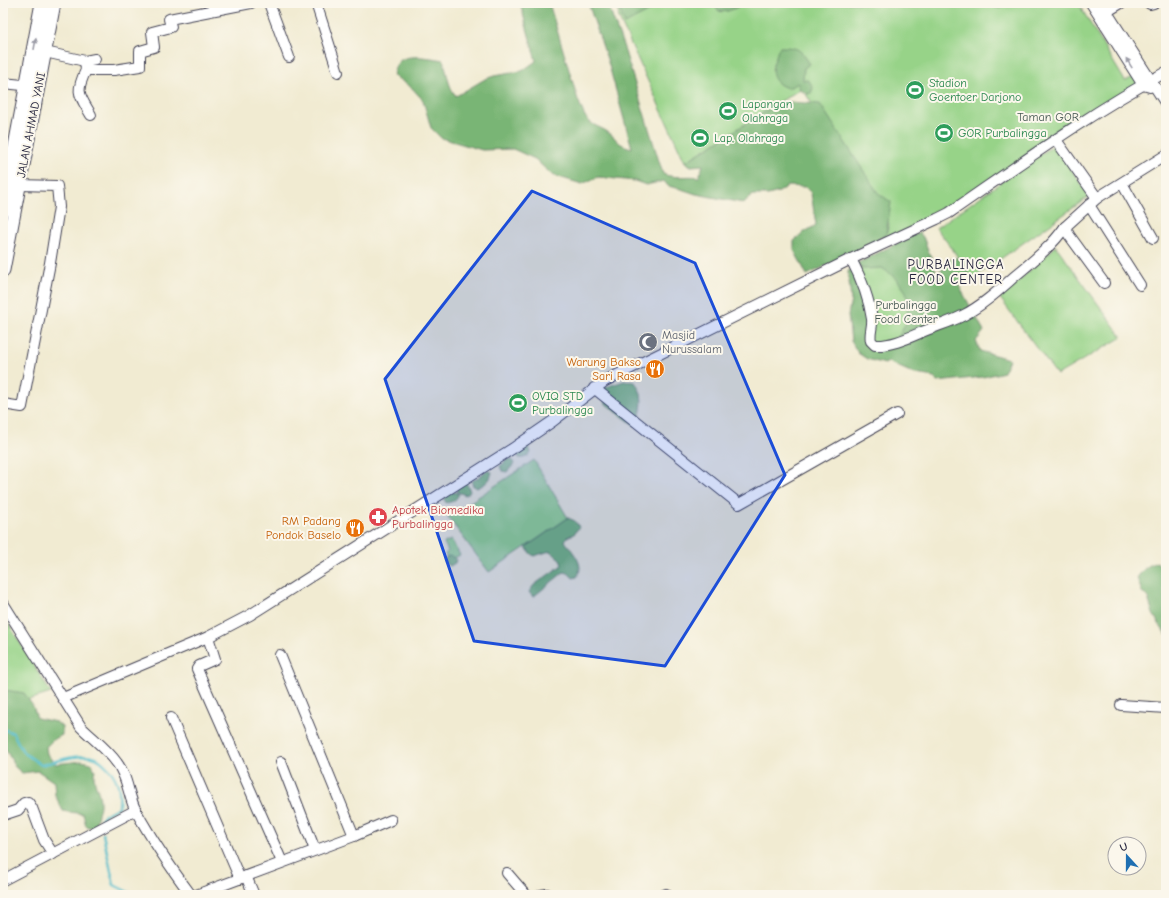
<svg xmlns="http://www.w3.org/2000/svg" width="1169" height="898" font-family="'Comic Neue',sans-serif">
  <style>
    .green { fill: #97d388; stroke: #5c7a62 }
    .forest { fill: #79b574; stroke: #4e6c58 }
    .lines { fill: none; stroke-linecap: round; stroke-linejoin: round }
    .stream { stroke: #50bcca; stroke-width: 2.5 }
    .minor-casing { stroke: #414052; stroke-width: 12 }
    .major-casing { stroke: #414052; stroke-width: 15 }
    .minor { stroke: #fff; stroke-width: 10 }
    .major { stroke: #fff; stroke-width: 13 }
    .oneway { fill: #9c9ca7 }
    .marked { fill: #1d4ed8; fill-opacity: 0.2; stroke: #1d4ed8; stroke-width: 3; stroke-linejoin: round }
    .labels { text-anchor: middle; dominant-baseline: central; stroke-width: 4; stroke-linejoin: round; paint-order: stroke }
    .leisure-label { font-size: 12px; fill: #27864d; stroke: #fbf7ec; text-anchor: start }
    .park-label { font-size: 12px; fill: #455752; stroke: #fbf7ec }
    .street-label { font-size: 12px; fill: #22223b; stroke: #fbf7ec }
    .worship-label { font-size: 12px; fill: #5b616d; stroke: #fbf7ec; text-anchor: start }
    .food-label { font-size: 12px; fill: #c56008; stroke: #fbf7ec; text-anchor: end }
    .health-label { font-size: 12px; fill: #be3a42; stroke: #fbf7ec; text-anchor: start }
    .neighbourhood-label { font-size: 13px; letter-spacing: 1px; fill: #22223b; stroke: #fbf7ec }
  </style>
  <rect width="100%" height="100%" fill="#fbf7ec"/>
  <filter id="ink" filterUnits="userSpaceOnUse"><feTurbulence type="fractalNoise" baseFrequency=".025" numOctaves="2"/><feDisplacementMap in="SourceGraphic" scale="8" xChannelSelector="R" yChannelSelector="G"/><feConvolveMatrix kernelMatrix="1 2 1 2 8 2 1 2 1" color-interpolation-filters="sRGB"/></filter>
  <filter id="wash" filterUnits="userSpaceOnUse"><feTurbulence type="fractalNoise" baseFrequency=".012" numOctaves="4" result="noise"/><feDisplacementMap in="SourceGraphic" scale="16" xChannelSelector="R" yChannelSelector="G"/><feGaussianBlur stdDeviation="0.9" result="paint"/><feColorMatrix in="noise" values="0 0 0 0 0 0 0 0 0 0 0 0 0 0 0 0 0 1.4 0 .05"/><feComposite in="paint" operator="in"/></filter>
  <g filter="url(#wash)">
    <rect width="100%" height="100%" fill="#f1ebd2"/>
    <g class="green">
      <path d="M617,3H1078L1125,81L1136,76L1141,82L946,212L890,238L883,237L886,235L889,224L802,88L685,162L619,18Z"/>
      <path d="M1054,145L1090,196L972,279L951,247L936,228Z"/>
      <path d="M923,237L936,271L948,278L908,362L858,345L851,272Z"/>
      <path d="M1056,246L1122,337L1057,375L1000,298Z"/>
      <path d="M534,460L568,518L489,572L448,517Z"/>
      <path d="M451,540L460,555L449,561L445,554L448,551L444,543Z"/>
      <path d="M3,615L51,693L3,708Z"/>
    </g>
    <g class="forest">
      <path d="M520,3H549L578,100C581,106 584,118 590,122C594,126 603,128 609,133C620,141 616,144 632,148L608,62L588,3H608L613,19L623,45L663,174C674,179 687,175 699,177L703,165L691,166L685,162L779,103L790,102L820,104L878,193L891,202L886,235L868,246L807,275L794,250V241L803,233L816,225L811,193L805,187L788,186L779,192L768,195H753L743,203L696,194L681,189L668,186L664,181L646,185L635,181L598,177L582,184L552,175L535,159L513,149L482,150L441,138L431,128L423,100L412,88L393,75C394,70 396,63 401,60C409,54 433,58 443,60C448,73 447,85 456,96L485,79L494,76L522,71L536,61Z"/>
      <path d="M619,3H665L625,24L622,17Z"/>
      <path d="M713,3H744C738,7 726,14 719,11C716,9 715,6 713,3Z"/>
      <path d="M990,3H1007C1001,9 995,10 990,3Z"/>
      <path d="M780,47C799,47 800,49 810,64L804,68L803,80H807L810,82L813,88L811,93L808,94L801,91L799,87V83L788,88C773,84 769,73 775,59C777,54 777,51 780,47Z"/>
      <path d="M919,232L923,237L936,271L937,272L943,269L948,260L957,258L965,264L968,273L959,286L984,331L976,341L980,351L1009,359L1004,372L983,377L937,382L934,377L915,374L888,362L885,364L867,359L858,353L851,341L848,315L851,300L848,271L851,269L855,272L867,319L865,345C875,353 885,347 895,343L906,323L908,304L906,292L896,278L882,268L864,269L856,264Z"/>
      <path d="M624,381L635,382C637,385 639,388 640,391C644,401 641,417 635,426L606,404L603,388Z"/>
      <path d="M525,446L529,447L531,453C528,457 524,459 519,458L517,453L521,448Z"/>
      <path d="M512,459L514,464L507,472L502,471L500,466L504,463L505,460Z"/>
      <path d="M487,470L492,472C490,482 485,484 477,488L472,485L473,480L479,477Z"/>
      <path d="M465,481L469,488L470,492L466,495L457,492L456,486Z"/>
      <path d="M451,491L459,494C456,500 453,502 446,503L444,499Z"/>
      <path d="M568,518L575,521L579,527L574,534L567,537L565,541C572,552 586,564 577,577L573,578L568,573L564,572L533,597L529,592L534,585L562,565L560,559L550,551L534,556L530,553L526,547Z"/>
      <path d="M449,556L453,557L456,559L455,563L450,566L446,564L444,559Z"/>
      <path d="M1157,562L1166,574V635L1153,614L1148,598L1142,592L1137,578C1143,569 1148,565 1157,562Z"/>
      <path d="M3,688L5,690L24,693L33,706L37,718L56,722L62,727V735L53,740L46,747L47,754L55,764L82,761L91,763L95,770C91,781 100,790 100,801C101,809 96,817 96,826L92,828L86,826L83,814C76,812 70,813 63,811L55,795L54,782L38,771L22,773L15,767L3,744Z"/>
    </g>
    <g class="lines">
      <g class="stream">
        <path d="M3,729L13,733L23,752L41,765C54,762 83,752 96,758C101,760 106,766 110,770C120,783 120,792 119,807L106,814L101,819"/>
        <path d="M103,834L114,885L130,893L174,895"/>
      </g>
    </g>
  </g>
  <g filter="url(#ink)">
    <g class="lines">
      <defs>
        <g id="minor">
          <path d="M269,3L289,57"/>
          <path d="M316,3L338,72"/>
          <path d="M1091,3L1143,85L1150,87"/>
          <path d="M1101,3L1166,104"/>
          <path d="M1149,3L1150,4L1154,3"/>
          <path d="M1106,12L1121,3"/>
          <path d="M45,52L85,61L95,59"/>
          <path d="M85,61L86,70H114L140,66V51L154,47L152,32L171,27L169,19L251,3"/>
          <path d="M86,70C75,93 79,94 91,115"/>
          <path d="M3,83L32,86"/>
          <path d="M1056,140L1097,198L1166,155"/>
          <path d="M1122,183L1153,238"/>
          <path d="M1097,198L1065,227L1069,235L1104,283"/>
          <path d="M1089,205L1140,285"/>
          <path d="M851,259C861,278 869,298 872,319C873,326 869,334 871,341L875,345C891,346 908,338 922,332C936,326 951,322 964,315C983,305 999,290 1015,276C1033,261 1052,246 1065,227"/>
          <path d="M594,388L739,504L897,414"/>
          <path d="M3,404L22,407L50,263L59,207L57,186L19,185L12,184"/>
          <path d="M3,603L81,727C93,739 107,749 117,763C128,777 128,796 136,811C152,840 171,868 191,895"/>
          <path d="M208,637L215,659L199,666L197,669L282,862"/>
          <path d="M280,655L354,836"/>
          <path d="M63,698L208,637L250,615L515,447L553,421L605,381L851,259L937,219L949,213C1020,164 1090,113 1166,72"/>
          <path d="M1121,705L1166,708"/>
          <path d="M171,718L240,879"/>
          <path d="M281,762L315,850"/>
          <path d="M3,815L18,810L24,803L28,802L32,808L44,840L53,854"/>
          <path d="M507,873L526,895"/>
          <path d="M246,876L254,895"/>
          <path d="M3,880L136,810"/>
          <path d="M196,895L354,836L391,820"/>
          <path d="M541,895L547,894V895"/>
          <path d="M664,895L666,894"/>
        </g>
        <g id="major">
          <path d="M3,210L42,3"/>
          <path d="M3,270L54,3"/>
        </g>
      </defs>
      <use href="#minor" class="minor-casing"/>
      <use href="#major" class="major-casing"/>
      <use href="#minor" class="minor"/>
      <use href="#major" class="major"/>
    </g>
    <defs><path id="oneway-solid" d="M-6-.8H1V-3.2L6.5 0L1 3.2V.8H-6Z"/></defs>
    <g class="oneway">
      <use href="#oneway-solid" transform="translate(35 44) rotate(-80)"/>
      <use href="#oneway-solid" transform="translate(1129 63) rotate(-122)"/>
    </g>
  </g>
  <path class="marked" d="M532,191L695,263L785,475L665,666L474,641L385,379Z"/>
  <defs>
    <symbol id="stadium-disc" viewBox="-11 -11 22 22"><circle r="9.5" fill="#2e9e5b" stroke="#fbf7ec"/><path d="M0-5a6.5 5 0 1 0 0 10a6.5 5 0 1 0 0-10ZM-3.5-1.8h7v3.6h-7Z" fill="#fff"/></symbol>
    <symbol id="mosque-disc" viewBox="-11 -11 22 22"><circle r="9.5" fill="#6b7280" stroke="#fbf7ec"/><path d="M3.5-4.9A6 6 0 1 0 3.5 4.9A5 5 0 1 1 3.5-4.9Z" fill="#fff"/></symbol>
    <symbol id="restaurant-disc" viewBox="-11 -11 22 22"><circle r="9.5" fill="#e8710a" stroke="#fbf7ec"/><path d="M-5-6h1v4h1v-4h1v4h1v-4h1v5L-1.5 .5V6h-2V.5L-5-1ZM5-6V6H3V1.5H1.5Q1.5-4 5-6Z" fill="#fff"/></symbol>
    <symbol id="pharmacy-disc" viewBox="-11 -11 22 22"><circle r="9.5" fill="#e0444e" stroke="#fbf7ec"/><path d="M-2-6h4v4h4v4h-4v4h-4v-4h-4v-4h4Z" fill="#fff"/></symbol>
  </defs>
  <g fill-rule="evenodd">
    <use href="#stadium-disc" x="904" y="79" width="22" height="22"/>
    <use href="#stadium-disc" x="717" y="100" width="22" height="22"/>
    <use href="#stadium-disc" x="933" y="122" width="22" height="22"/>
    <use href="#stadium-disc" x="689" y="127" width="22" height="22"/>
    <use href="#mosque-disc" x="637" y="331" width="22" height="22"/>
    <use href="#restaurant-disc" x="644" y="358" width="22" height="22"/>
    <use href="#stadium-disc" x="507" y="392" width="22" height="22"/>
    <use href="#pharmacy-disc" x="367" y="506" width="22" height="22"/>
    <use href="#restaurant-disc" x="344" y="517" width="22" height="22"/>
  </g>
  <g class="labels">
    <g class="leisure-label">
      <text x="929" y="83">Stadion<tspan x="929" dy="14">Goentoer Darjono</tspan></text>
      <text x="742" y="104">Lapangan<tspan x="742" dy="14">Olahraga</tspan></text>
      <text x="958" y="133">GOR Purbalingga</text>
      <text x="714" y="138">Lap. Olahraga</text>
      <text x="532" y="396">OVIQ STD<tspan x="532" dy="14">Purbalingga</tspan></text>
    </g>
    <g class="park-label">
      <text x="1048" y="117">Taman GOR</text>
      <text x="906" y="305">Purbalingga<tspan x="906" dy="14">Food Center</tspan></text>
    </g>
    <g class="street-label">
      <text transform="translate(31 125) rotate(-79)">JALAN AHMAD YANI</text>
    </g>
    <g class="worship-label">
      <text x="662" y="335">Masjid<tspan x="662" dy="14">Nurussalam</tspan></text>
    </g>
    <g class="food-label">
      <text x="641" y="362">Warung Bakso<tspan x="641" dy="14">Sari Rasa</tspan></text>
      <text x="341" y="521">RM Padang<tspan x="341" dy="14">Pondok Baselo</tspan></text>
    </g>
    <g class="health-label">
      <text x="392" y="510">Apotek Biomedika<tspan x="392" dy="14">Purbalingga</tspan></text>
    </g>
    <g class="neighbourhood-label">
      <text x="956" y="264">PURBALINGGA<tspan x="956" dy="15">FOOD CENTER</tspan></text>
    </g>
  </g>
  <rect width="1169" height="898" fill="none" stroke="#fbf7ec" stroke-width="16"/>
  <g transform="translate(1127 856) rotate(339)"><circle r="19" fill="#fbf7ec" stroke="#a4a2a5"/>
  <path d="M0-3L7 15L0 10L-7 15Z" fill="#1f6fb2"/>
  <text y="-6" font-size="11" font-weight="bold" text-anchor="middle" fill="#22223b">U</text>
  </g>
</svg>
